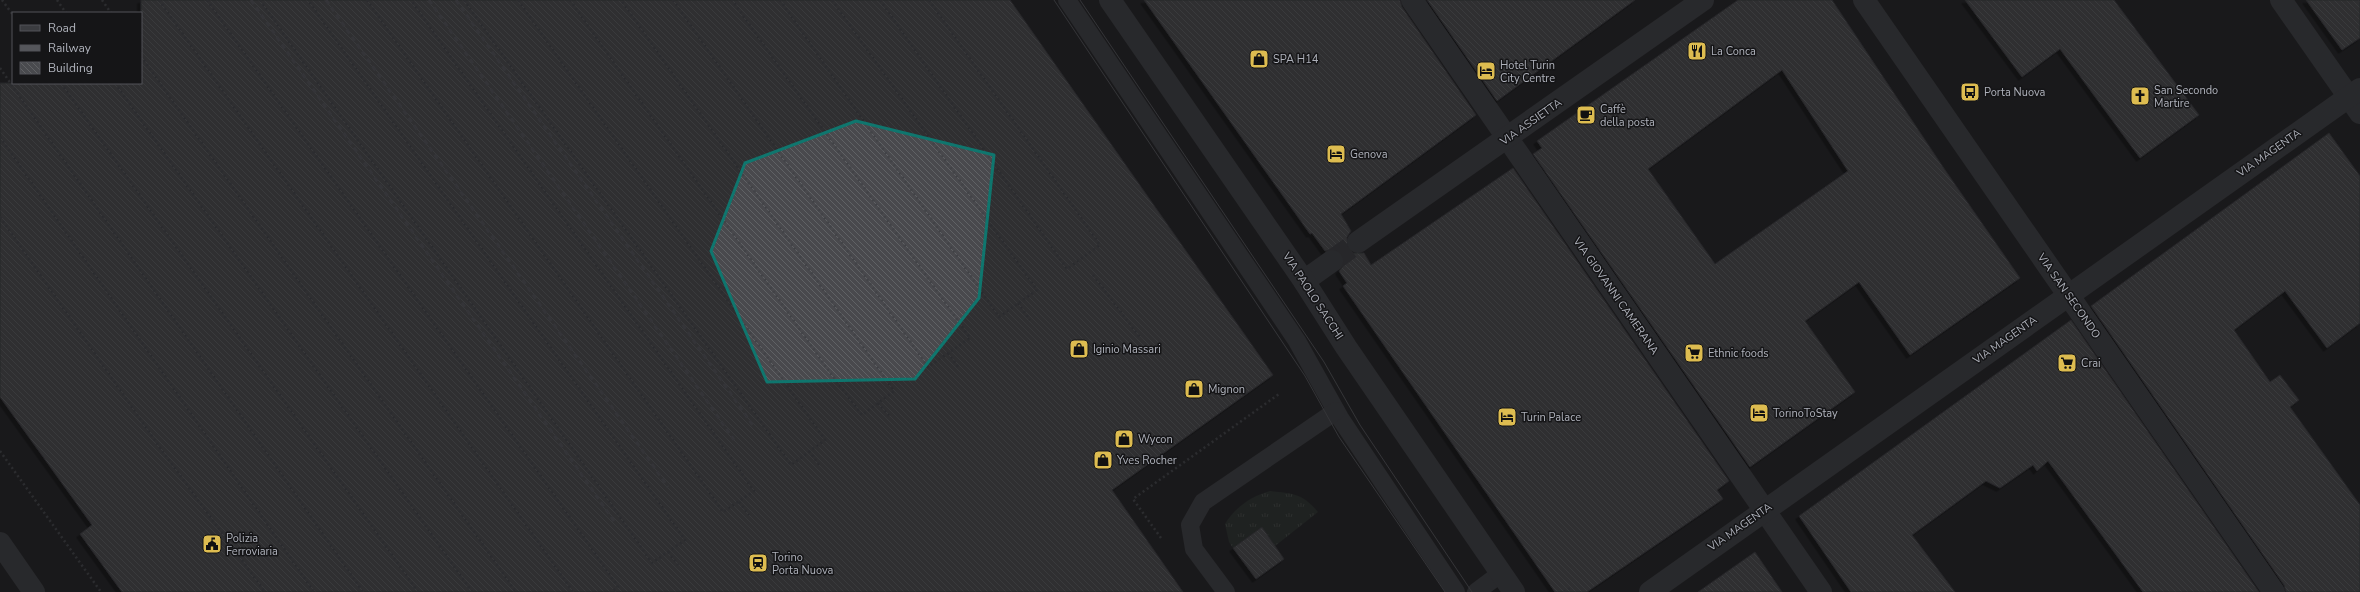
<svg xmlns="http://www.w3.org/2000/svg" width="2360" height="592" font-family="'Nunito Sans',sans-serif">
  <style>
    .grass { fill: url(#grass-tufts) }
    .building { fill: url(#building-back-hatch); stroke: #353438; fill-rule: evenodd; filter: url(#shadow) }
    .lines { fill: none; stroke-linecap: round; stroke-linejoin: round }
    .minor-tunnel { stroke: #38383c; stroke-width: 22; stroke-dasharray: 22 11; stroke-linecap: butt }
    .path { stroke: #424347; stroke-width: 2.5; stroke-dasharray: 2 3; stroke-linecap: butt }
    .service { stroke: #3b3c40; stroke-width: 18 }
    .minor { stroke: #3b3c40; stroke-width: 22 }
    .tertiary { stroke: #3b3c40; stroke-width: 22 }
    .tram { stroke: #55565b; stroke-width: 1 }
    .rail { stroke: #55565b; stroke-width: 3; stroke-dasharray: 5 4; stroke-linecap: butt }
    .marked { fill: none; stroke: #0f766e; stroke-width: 3; stroke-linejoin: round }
    .labels { text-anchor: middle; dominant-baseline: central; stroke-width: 3; stroke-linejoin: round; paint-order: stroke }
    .poi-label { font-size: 11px; fill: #aeb1ba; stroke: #151517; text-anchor: start }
    .street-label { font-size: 11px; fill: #aeb1ba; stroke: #151517 }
  </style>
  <defs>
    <pattern id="grass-tufts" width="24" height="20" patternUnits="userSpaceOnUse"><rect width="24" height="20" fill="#262d28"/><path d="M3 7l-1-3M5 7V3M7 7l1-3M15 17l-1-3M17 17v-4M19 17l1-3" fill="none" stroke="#434945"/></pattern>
    <pattern id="building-back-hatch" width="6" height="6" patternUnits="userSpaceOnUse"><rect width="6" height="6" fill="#494a4e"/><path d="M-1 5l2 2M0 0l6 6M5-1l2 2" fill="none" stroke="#616265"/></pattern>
    <filter id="shadow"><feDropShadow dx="-3.5" dy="3.5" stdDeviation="0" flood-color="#0009"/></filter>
  </defs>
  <rect width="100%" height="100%" fill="#1a1a1c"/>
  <path class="grass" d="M1270,491C1294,494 1302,493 1318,512L1275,546L1233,548L1229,542L1225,524C1235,507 1252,496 1270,491Z"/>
  <g class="building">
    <path d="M141,0H1010L1273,375L1112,490L1183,592H122L80,534L92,525L0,397V83H141Z"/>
    <path d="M1144,0H1400L1402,7L1476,115L1341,214L1351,231L1347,237L1348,249L1353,253H1364L1371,265L1513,168L1729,481L1717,490L1723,499L1587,592H1555L1343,286L1347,283L1339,271L1343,266L1342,254L1337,250L1325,251L1312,233L1310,234Z"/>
    <path d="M1427,0H1635L1497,101Z"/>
    <path d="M1738,0H1832L1943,167L2020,278L1910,355L1859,282L1805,321L1855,392L1750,467L1533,154L1542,148L1537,141ZM1782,70L1848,171L1715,264L1648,169Z"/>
    <path d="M1965,0H2114L2199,115L2140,158L2060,49L2022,77Z"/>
    <path d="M2306,0H2360V38L2342,50Z"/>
    <path d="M2329,133L2360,176V323L2327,348L2285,291L2234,330L2270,382L2280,375L2299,400L2290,407L2360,505V592H2286L2284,585L2091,306Z"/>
    <path d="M2071,320L2259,592H2143L2048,461L2037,471L2033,465L2000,488L1986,481L1912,535L1955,592H1851L1799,516Z"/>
    <path d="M1262,527L1284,559L1256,579L1233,548Z"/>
    <path d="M1755,552L1782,592H1698Z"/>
  </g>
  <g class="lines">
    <path class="minor-tunnel" d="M1332,261L1358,242"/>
    <g class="path">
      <path d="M2,0L13,15"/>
      <path d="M57,0L66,13"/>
      <path d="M102,0L111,13"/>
      <path d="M159,0L573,592"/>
      <path d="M207,0L587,542L618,587L611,592"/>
      <path d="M260,0L652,563L685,540L308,0"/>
      <path d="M367,0L723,512L754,491L411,0"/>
      <path d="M464,0L791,465L825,440L518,0"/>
      <path d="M570,0L826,367L862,415L894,391L621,0"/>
      <path d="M673,0L928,367L970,338L732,0"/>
      <path d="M780,0L999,317L1037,290L832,0"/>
      <path d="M880,0L1067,269L1100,245L929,0"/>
      <path d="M141,56L516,592"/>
      <path d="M0,68L363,592"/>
      <path d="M61,83L418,592"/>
      <path d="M115,83L472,592"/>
      <path d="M0,137L314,592"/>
      <path d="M0,217L163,452L265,592"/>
      <path d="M1093,275L1141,339"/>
      <path d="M1018,303L1030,320"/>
      <path d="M948,353L959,368"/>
      <path d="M878,403L890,417"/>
      <path d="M0,451L101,592"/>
      <path d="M809,451L820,466"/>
      <path d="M739,502L749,515"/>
      <path d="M1161,538L1133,499L1279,394"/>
      <path d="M668,552L678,565"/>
      <path d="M1564,592L1570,588"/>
    </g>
    <g class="service">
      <path d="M1067,0L1297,341L1340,418L1456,592"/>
      <path d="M1226,592L1194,549L1190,525L1203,502L1336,411"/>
      <path d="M1476,592L1500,574"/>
    </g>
    <g class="minor">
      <path d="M1412,0L1821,592"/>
      <path d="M1864,0L2274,592"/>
      <path d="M2281,0L2360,113"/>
      <path d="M1358,242L1703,0"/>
      <path d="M1304,281L1332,261"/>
      <path d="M1650,592L2360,89"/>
    </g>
    <g class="tertiary">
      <path d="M1110,0L1304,281L1346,347L1514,592"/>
      <path d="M0,543L34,592"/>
    </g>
    <g class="tram">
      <path d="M1054,0L1305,376L1339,437L1445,592"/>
      <path d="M1080,0L1324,362L1360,425L1472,592"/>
    </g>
    <g class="rail">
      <path d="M251,0L616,524"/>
      <path d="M326,0L668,487"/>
      <path d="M429,0L734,440"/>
      <path d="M456,0L754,427"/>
    </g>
  </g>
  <path d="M0 0H2360V592H0ZM856,121L994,155L979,298L915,379L767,382L711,251L745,163Z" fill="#1a1a1c" fill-opacity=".55" fill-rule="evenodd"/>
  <path class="marked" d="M856,121L994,155L979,298L915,379L767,382L711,251L745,163Z"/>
  <defs>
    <symbol id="restaurant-square" viewBox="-11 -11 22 22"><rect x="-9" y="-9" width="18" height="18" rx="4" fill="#ddbc50" stroke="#151517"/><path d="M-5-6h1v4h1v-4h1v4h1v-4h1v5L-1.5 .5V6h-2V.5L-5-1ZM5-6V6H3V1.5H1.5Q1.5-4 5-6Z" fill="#111"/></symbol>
    <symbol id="shop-square" viewBox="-11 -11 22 22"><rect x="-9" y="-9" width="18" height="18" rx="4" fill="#ddbc50" stroke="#151517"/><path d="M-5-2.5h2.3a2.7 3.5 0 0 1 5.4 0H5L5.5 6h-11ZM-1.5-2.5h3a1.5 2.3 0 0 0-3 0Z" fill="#111"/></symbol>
    <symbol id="hotel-square" viewBox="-11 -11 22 22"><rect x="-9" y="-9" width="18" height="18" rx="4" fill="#ddbc50" stroke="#151517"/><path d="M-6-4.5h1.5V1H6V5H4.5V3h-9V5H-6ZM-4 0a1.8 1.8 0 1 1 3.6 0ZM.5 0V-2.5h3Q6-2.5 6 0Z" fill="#111"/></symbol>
    <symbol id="bus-square" viewBox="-11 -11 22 22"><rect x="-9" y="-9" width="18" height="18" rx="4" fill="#ddbc50" stroke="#151517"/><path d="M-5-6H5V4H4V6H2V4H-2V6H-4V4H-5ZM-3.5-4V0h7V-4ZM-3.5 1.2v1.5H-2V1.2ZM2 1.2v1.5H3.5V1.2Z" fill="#111"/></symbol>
    <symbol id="church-square" viewBox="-11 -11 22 22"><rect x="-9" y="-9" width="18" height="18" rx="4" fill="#ddbc50" stroke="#151517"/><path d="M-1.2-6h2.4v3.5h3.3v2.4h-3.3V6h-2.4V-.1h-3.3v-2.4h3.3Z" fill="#111"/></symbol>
    <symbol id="cafe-square" viewBox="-11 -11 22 22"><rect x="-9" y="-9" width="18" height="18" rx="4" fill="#ddbc50" stroke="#151517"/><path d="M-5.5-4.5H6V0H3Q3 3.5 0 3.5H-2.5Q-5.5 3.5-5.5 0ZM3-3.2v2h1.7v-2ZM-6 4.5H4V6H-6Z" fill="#111"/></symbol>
    <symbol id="supermarket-square" viewBox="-11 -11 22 22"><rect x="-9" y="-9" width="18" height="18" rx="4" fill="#ddbc50" stroke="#151517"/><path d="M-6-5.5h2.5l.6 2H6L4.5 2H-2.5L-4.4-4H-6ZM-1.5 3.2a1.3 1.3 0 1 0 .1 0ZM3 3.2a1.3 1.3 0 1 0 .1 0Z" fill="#111"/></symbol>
    <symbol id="civic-square" viewBox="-11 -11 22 22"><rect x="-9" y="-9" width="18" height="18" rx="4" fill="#ddbc50" stroke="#151517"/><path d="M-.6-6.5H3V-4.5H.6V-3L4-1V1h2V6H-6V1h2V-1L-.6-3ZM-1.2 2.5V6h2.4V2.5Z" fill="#111"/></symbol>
    <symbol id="station-square" viewBox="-11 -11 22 22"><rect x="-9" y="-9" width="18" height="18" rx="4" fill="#ddbc50" stroke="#151517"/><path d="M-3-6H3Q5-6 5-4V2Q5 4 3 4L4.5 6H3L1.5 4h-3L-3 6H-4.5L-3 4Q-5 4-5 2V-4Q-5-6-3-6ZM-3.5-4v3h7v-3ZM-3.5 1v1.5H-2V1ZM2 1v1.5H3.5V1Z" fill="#111"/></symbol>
  </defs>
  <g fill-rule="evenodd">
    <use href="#restaurant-square" x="1686" y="40" width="22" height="22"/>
    <use href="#shop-square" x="1248" y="48" width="22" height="22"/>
    <use href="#hotel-square" x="1475" y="60" width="22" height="22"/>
    <use href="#bus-square" x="1959" y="81" width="22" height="22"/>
    <use href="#church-square" x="2129" y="85" width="22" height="22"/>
    <use href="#cafe-square" x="1575" y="104" width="22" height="22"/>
    <use href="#hotel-square" x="1325" y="143" width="22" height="22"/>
    <use href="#shop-square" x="1068" y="338" width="22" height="22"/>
    <use href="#supermarket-square" x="1683" y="342" width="22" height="22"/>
    <use href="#supermarket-square" x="2056" y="352" width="22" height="22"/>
    <use href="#shop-square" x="1183" y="378" width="22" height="22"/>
    <use href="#hotel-square" x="1748" y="402" width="22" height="22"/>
    <use href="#hotel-square" x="1496" y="406" width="22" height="22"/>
    <use href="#shop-square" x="1113" y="428" width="22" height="22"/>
    <use href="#shop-square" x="1092" y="449" width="22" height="22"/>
    <use href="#civic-square" x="201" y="533" width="22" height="22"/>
    <use href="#station-square" x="747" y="552" width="22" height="22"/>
  </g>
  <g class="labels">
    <g class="poi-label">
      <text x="1711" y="51">La Conca</text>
      <text x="1273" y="59">SPA H14</text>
      <text x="1500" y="65">Hotel Turin<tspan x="1500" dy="13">City Centre</tspan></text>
      <text x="2154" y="90">San Secondo<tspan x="2154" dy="13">Martire</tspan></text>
      <text x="1984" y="92">Porta Nuova</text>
      <text x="1600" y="109">Caffè<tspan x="1600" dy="13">della posta</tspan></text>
      <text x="1350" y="154">Genova</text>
      <text x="1093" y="349">Iginio Massari</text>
      <text x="1708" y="353">Ethnic foods</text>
      <text x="2081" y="363">Crai</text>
      <text x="1208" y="389">Mignon</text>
      <text x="1773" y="413">TorinoToStay</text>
      <text x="1521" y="417">Turin Palace</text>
      <text x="1138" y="439">Wycon</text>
      <text x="1117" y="460">Yves Rocher</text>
      <text x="226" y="538">Polizia<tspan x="226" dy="13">Ferroviaria</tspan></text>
      <text x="772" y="557">Torino<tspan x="772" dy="13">Porta Nuova</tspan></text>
    </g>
    <g class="street-label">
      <text transform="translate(1531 122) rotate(-35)">VIA ASSIETTA</text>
      <text transform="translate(2269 153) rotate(-35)">VIA MAGENTA</text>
      <text transform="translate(1313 296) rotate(57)">VIA PAOLO SACCHI</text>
      <text transform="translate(1616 296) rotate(55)">VIA GIOVANNI CAMERANA</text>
      <text transform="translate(2069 296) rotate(55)">VIA SAN SECONDO</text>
      <text transform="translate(2005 340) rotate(-35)">VIA MAGENTA</text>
      <text transform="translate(1740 527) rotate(-35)">VIA MAGENTA</text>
    </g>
  </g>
  <rect x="12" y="12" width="130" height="72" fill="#151517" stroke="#525358"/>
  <rect x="20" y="25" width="20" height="6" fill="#3b3c40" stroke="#525358"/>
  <text x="48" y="32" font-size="12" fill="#aeb1ba">Road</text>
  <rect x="20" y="45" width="20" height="6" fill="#55565b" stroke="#525358"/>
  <text x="48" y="52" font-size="12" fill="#aeb1ba">Railway</text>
  <rect x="20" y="62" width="20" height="12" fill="url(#building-back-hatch)" stroke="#525358"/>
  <text x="48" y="72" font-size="12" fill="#aeb1ba">Building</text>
</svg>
